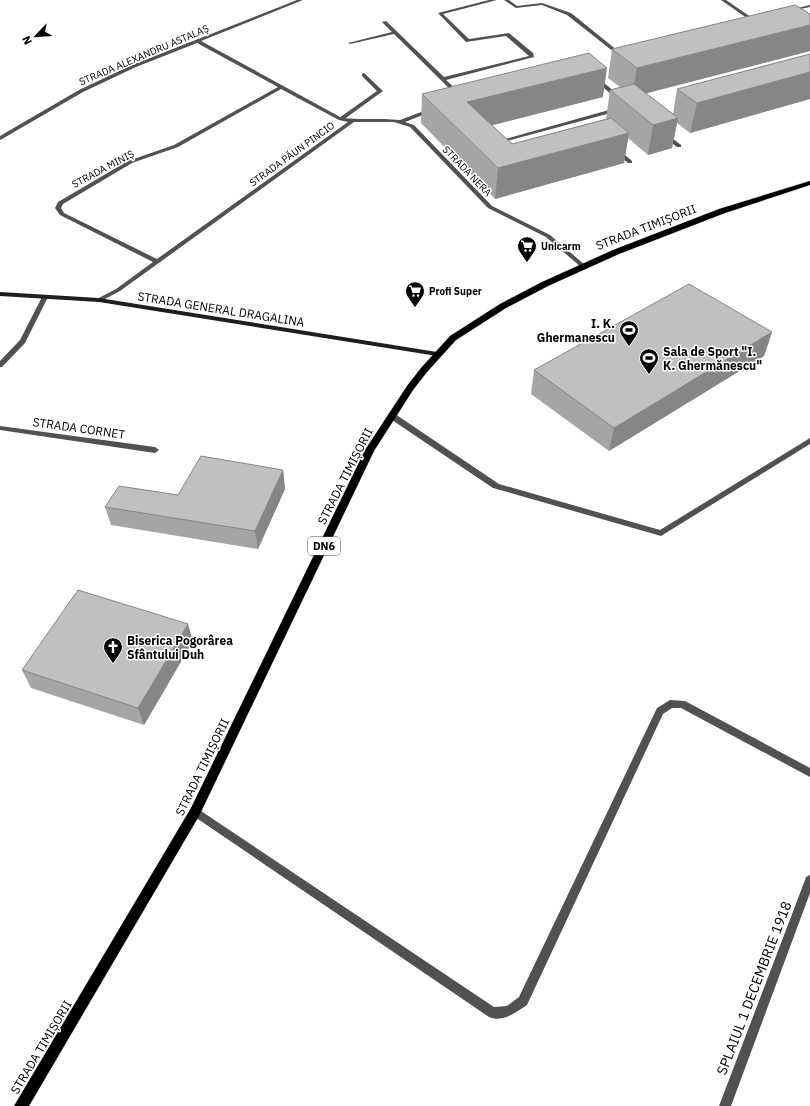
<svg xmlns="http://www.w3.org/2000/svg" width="810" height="1106" font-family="'IBM Plex Sans',sans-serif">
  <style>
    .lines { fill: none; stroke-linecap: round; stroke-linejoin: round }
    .primary-casing { stroke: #dbdbdb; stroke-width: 1 }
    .lane { fill: #515151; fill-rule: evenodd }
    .street { fill: #515151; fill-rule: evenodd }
    .secondary { fill: #1e1e1e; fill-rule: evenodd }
    .primary { fill: #000; fill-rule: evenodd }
    .wall { fill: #a5a5a5 }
    .shaded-wall { fill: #868686 }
    .building { fill: #c0c0c0; stroke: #868686 }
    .labels { text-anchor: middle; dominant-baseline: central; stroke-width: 3; stroke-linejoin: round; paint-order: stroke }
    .far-street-label { font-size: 10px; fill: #000; stroke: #fff }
    .far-poi-label { font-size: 10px; font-weight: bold; fill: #000; stroke: #fff; text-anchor: start }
    .shield { fill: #fff; stroke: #4c4c4c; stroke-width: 1 }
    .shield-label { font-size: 11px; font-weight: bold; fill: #000 }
    .street-label { font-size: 12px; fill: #000; stroke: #fff }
    .poi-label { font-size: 12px; font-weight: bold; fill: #000; stroke: #fff; text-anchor: start }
    .near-street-label { font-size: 14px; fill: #000; stroke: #fff }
  </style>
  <rect width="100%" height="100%" fill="#fff"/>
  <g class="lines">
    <defs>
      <path id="primary" d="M810,181V185L725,213L619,254L548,286L506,308L456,340L427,372L413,390L374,451L199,816L29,1106H14L191,808L365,450L407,386L421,368L450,336L500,304L542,282L613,250L719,209Z"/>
    </defs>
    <use href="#primary" class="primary-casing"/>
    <g class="lane">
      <path d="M489,0H497L443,14L469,39L509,33L533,53L534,57L446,80L459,92V94H455L394,34L350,44L348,43L392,32L382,22L386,21L444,77L529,56L506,36L466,42L438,13Z"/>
      <path d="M504,0H509L517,6L542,3L571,13L623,55L619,56L567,15L542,5L516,8Z"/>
      <path d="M364,73L383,91L343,120H339V118L377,91L362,76V74Z"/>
      <path d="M595,79H599L619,95V97H615L595,81Z"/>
      <path d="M616,108L618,109V111L507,141L502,140Z"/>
      <path d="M663,134H667L681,145V147H677L663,136Z"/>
      <path d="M615,150H619L632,161V163H628L615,152Z"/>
    </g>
    <g class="street">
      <path d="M297,0H303L201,41L342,118L360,119H385L400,120L429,109H433V111L405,122L414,125L492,206L550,235L585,265V267H581L546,237L488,208L410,127L394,122H354L120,291L101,301H97V299L116,289L153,262L60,215L55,208L58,202L128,161L174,145L278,87L197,43L136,67L83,92L2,139L0,140V136L79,90L132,65ZM281,89L339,120L348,122L157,259L64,213L61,208L63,204L132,163L178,147Z"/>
      <path d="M721,0H726L758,22L754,23Z"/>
      <path d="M810,5V7L791,11L789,10Z"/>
      <path d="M45,295L48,297L25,343L2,367H0V361L20,340L42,297Z"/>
      <path d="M389,414H395L499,484L660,530L810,438V444L661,536L493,488L389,418L388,416Z"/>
      <path d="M0,426L155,447L159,450L155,453L0,430Z"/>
      <path d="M670,700L685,701L810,768V777L681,708H672L663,714L527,1005C516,1012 503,1023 489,1017L192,815L190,812L192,809L195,808L198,809L494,1007L507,1006L519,997L657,708Z"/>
      <path d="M810,875V893L731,1106H719L805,880L806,877Z"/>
    </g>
    <path class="secondary" d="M0,292L99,298L437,352L440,354L437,356L99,302L0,296Z"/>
    <use href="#primary" class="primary"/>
  </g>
  <g class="wall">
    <path d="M810,14V51L646,93L673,114L677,89L810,54V99L690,133L677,123L672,148L648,155L628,138L624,163L495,199L421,123L422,94L603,97L492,125L512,144L606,119L610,90L620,87L608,78L612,49Z"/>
    <path d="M772,332L764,356L609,451L531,394L534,370Z"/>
    <path d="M283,470L285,489L258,549L111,525L105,507L178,495Z"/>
    <path d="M193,641L144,725L31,688L22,670Z"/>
  </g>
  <g class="shaded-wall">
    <path d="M810,25V51L632,97L637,68Z"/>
    <path d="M607,68L603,97L466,132L467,102Z"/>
    <path d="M810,72V99L690,133L697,103Z"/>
    <path d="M678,118L672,148L648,155L653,125Z"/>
    <path d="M629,133L624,163L495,199L498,168Z"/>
    <path d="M772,332L764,356L609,451L614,428Z"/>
    <path d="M283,470L285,489L258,549L255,531Z"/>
    <path d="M188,624L193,641L144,725L138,708Z"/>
  </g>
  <g class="building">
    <path d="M795,5L810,14V25L637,68L612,49Z"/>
    <path d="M589,53L607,68L467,102L512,144L611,118L629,133L498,168L422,94Z"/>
    <path d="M810,54V72L697,103L677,89Z"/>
    <path d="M634,84L678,118L653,125L610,90Z"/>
    <path d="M689,284L772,332L614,428L534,370Z"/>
    <path d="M201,456L283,470L255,531L105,507L119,486L178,495Z"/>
    <path d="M78,590L188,624L138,708L22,670Z"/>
  </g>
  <defs>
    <symbol id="supermarket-pin" viewBox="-11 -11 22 30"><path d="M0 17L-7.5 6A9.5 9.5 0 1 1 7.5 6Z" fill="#000" stroke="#fff"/><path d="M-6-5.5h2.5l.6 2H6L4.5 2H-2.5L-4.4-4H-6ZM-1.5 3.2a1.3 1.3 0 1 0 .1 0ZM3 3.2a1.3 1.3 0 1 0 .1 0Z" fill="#fff"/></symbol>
    <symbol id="stadium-pin" viewBox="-11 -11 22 30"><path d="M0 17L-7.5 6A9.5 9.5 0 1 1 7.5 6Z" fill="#000" stroke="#fff"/><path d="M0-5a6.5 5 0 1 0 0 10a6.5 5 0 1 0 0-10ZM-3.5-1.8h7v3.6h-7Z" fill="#fff"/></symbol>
    <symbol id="church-pin" viewBox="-11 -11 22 30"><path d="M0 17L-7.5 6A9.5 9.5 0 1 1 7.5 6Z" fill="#000" stroke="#fff"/><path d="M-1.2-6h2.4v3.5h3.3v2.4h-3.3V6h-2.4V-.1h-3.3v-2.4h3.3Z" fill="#fff"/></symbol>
  </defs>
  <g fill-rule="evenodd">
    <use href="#supermarket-pin" x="516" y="235" width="22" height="30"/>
    <use href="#supermarket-pin" x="404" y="280" width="22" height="30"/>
    <use href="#stadium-pin" x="618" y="319" width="22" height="30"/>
    <use href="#stadium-pin" x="638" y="347" width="22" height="30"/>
    <use href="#church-pin" x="102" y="636" width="22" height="30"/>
  </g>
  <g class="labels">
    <g class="far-street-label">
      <text transform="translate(144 55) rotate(-23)">STRADA ALEXANDRU ASTALAȘ</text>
      <text transform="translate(292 154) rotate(-36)">STRADA PĂUN PINCIO</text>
      <text transform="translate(103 169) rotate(-28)">STRADA MINIȘ</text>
      <text transform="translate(467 171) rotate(46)">STRADA NERA</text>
    </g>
    <g class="far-poi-label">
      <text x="541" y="246">Unicarm</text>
      <text x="429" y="291">Profi Super</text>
    </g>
    <rect class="shield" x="308" y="537" width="32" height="18" rx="3"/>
    <g class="shield-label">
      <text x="324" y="546">DN6</text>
    </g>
    <g class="street-label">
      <text transform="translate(646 227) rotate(-21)">STRADA TIMIȘORII</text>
      <text transform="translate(221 309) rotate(9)">STRADA GENERAL DRAGALINA</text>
      <text transform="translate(79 428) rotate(8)">STRADA CORNET</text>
      <text transform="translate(345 476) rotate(-63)">STRADA TIMIȘORII</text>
      <text transform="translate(202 767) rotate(-64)">STRADA TIMIȘORII</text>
      <text transform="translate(41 1047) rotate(-59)">STRADA TIMIȘORII</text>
    </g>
    <g class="poi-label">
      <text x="615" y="323" text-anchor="end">I. K.<tspan x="615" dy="14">Ghermanescu</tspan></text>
      <text x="663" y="351">Sala de Sport "I.<tspan x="663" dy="14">K. Ghermănescu"</tspan></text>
      <text x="127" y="640">Biserica Pogorârea<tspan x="127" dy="14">Sfântului Duh</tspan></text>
    </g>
    <g class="near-street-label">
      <text transform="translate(754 988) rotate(-69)">SPLAIUL 1 DECEMBRIE 1918</text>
    </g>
  </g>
  <g transform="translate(36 36) rotate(245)" stroke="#ffffff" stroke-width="3" paint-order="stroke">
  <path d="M0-3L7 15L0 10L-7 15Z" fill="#000000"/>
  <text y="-6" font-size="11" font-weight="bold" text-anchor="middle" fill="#000000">N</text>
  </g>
</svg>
